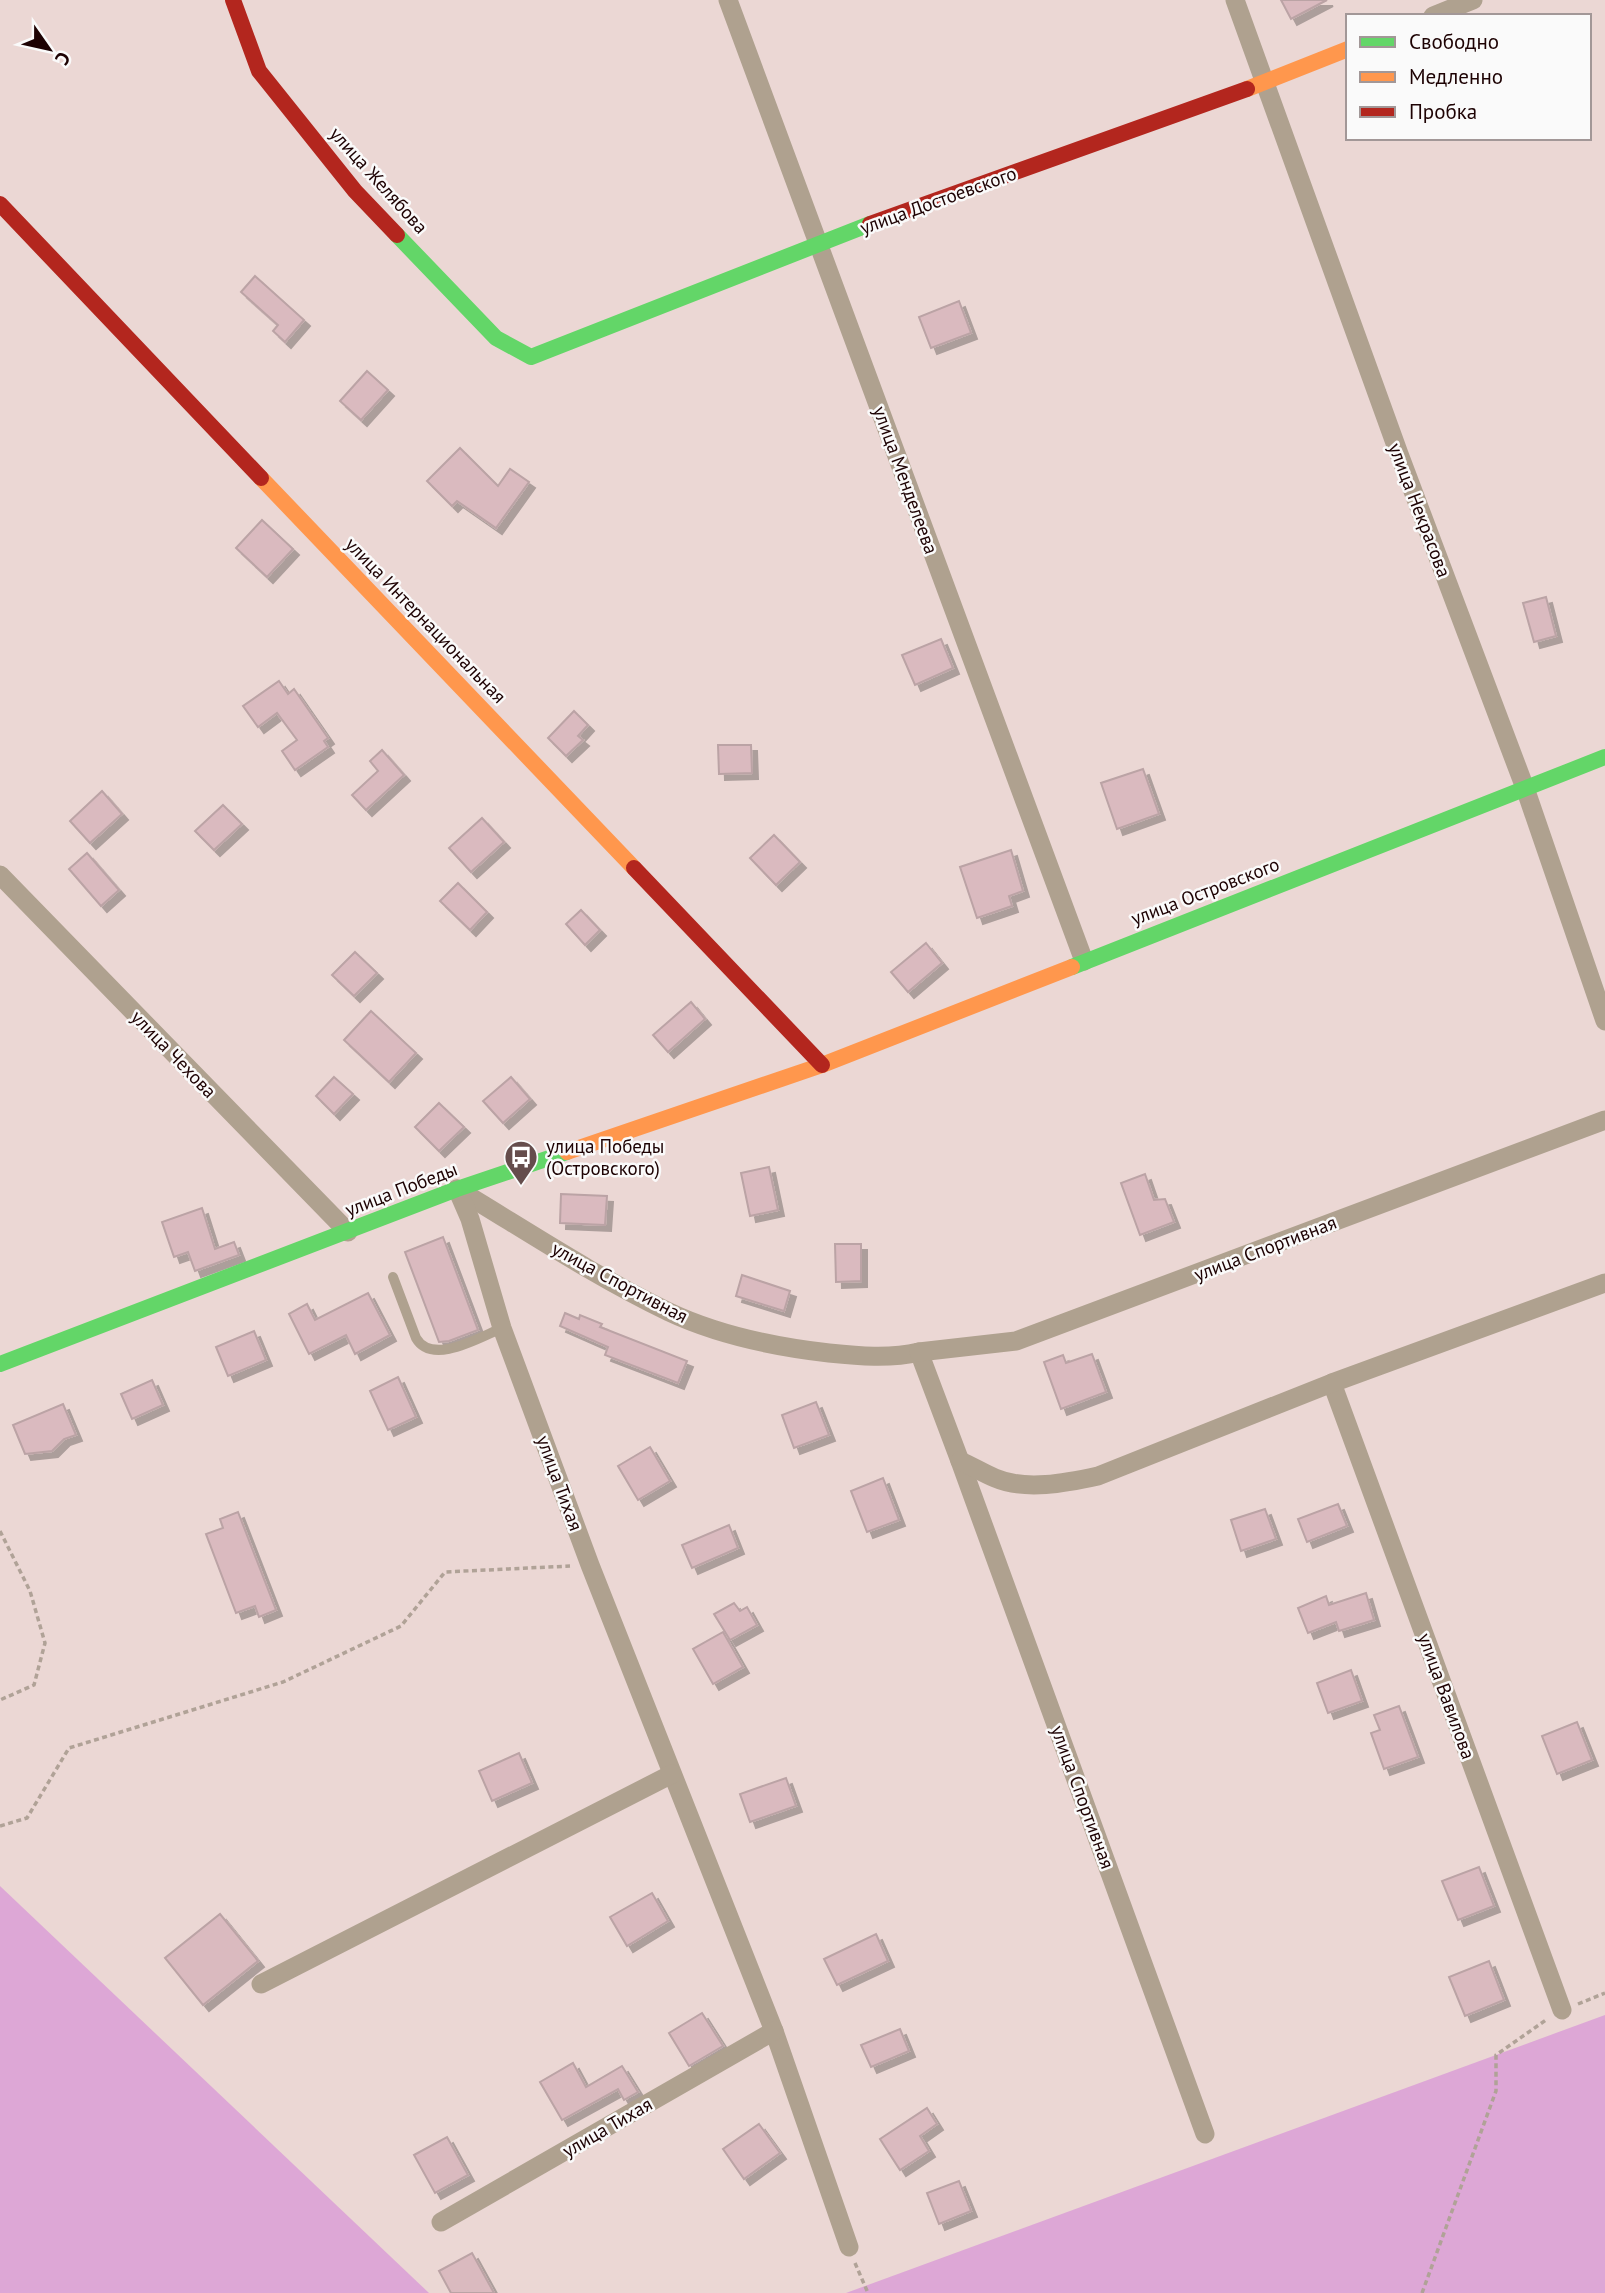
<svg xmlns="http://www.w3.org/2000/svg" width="1605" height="2293" font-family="'PT Sans',sans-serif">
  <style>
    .forest { fill: #dda7d6 }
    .building { fill: #dababf; stroke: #bba3a5; stroke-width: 2; filter: url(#shadow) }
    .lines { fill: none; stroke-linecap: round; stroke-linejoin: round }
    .path { stroke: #b0a297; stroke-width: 3.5; stroke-dasharray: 5 3.5; stroke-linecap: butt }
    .lane { stroke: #afa18f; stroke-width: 10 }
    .street { stroke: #afa18f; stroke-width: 19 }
    .fast { stroke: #63d668; stroke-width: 16 }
    .slow { stroke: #ff974d; stroke-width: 16 }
    .jam { stroke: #b3261e; stroke-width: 16 }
    .labels { text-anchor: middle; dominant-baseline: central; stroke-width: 5; stroke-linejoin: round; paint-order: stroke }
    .street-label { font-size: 19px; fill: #1d0203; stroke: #fafafa }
    .poi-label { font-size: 19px; fill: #1d0203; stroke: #fafafa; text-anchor: start }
  </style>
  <defs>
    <filter id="shadow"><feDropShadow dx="6" dy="6" stdDeviation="0" flood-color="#0004"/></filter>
  </defs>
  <rect width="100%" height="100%" fill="#ebd7d4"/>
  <g class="forest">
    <path d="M0,1886L429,2293H0Z"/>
    <path d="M1605,2015V2293H846Z"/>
  </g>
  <g class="building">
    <path d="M1281,0H1327L1291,19Z"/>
    <path d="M255,276L304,320L285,342L273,331L278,325L241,292Z"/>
    <path d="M959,301L971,333L931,348L919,317Z"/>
    <path d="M367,371L388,390L361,420L340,401Z"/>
    <path d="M460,448L498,486L510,469L529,482L496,528L457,501L452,506L427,481Z"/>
    <path d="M262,520L293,549L267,577L236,548Z"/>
    <path d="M1546,597L1556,636L1534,642L1523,603Z"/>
    <path d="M941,639L953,668L915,685L902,655Z"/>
    <path d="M279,681L288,694L294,689L328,738L324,741L328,747L295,770L282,751L297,740L277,713L258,727L243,706Z"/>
    <path d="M574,711L588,725L578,736L583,740L566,756L548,738Z"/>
    <path d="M718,745H751L752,773L719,774Z"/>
    <path d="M382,750L404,775L366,810L352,795L378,771L370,761Z"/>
    <path d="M1143,769L1159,814L1117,829L1101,783Z"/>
    <path d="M102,791L122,814L90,843L70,821Z"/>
    <path d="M223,805L242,824L214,850L195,831Z"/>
    <path d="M482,818L504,842L471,872L449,848Z"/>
    <path d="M774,835L800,862L776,885L750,858Z"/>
    <path d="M1011,850L1023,891L1009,896L1012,906L977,918L960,867Z"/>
    <path d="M87,853L119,890L101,906L69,869Z"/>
    <path d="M458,883L487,912L470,930L440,901Z"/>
    <path d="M581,910L600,930L585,945L566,924Z"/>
    <path d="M926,943L942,963L908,992L891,972Z"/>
    <path d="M355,952L377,973L354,996L332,975Z"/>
    <path d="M691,1002L705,1019L668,1052L653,1035Z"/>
    <path d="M371,1011L416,1053L389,1082L344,1040Z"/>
    <path d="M334,1077L353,1094L334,1114L316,1096Z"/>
    <path d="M511,1077L530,1099L503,1123L483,1101Z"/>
    <path d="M439,1103L464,1127L439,1151L415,1127Z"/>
    <path d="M769,1167L778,1210L750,1216L741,1173Z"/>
    <path d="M1145,1174L1154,1200L1165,1199L1174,1222L1140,1235L1121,1183Z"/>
    <path d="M561,1194L607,1196L605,1225L560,1223Z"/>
    <path d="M202,1208L215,1249L234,1242L239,1255L195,1271L188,1252L174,1257L162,1222Z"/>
    <path d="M443,1237L478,1330L449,1341L439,1342L405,1252Z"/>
    <path d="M835,1244H861V1281L836,1282Z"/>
    <path d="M742,1275L790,1291L784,1311L736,1296Z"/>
    <path d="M368,1293L390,1335L355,1354L346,1335L309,1354L289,1314L307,1304L315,1320Z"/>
    <path d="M565,1313L579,1319L580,1315L602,1324L600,1327L687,1361L678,1383L605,1355L608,1347L560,1326Z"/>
    <path d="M254,1331L266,1360L228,1376L216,1347Z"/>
    <path d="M1092,1354L1106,1392L1061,1409L1044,1362L1063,1355L1066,1363Z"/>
    <path d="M398,1377L416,1417L388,1430L370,1391Z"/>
    <path d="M152,1380L163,1405L132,1419L121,1394Z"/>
    <path d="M816,1402L829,1435L794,1448L782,1415Z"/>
    <path d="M63,1404L76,1435L64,1439L52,1451L25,1454L13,1425Z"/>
    <path d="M650,1447L670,1481L638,1500L618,1466Z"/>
    <path d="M883,1478L899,1520L867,1532L851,1491Z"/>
    <path d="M1338,1504L1347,1526L1307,1542L1298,1519Z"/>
    <path d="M1265,1509L1276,1539L1241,1551L1231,1520Z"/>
    <path d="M238,1512L276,1610L259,1617L255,1606L236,1613L206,1534L223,1528L220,1519Z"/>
    <path d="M729,1525L738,1548L692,1568L682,1545Z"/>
    <path d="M1366,1593L1374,1620L1339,1631L1336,1622L1308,1633L1298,1608L1326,1596L1329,1605Z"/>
    <path d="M734,1603L740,1611L747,1607L757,1625L730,1640L714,1614Z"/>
    <path d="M723,1632L743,1667L713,1684L693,1649Z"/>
    <path d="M1351,1670L1362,1701L1328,1713L1317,1683Z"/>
    <path d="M1399,1706L1418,1757L1384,1769L1371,1733L1380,1730L1374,1715Z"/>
    <path d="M1577,1722L1592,1760L1557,1774L1542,1736Z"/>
    <path d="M519,1753L532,1783L492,1801L479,1771Z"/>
    <path d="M786,1778L796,1806L750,1822L740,1794Z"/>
    <path d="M1479,1867L1494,1906L1458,1920L1442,1881Z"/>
    <path d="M652,1893L668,1921L627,1946L610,1917Z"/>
    <path d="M220,1914L258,1961L203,2005L165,1958Z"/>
    <path d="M876,1934L888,1961L837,1985L824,1959Z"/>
    <path d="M1489,1961L1504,2000L1465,2016L1449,1977Z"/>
    <path d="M702,2013L723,2046L689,2066L669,2033Z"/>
    <path d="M900,2029L909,2051L871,2067L861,2045Z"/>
    <path d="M573,2063L586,2087L622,2066L638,2092L624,2100L618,2089L562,2120L540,2082Z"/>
    <path d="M927,2108L937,2124L920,2136L929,2151L900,2170L880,2139Z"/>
    <path d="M759,2124L780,2153L744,2179L723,2149Z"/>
    <path d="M447,2137L468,2175L435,2193L414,2155Z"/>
    <path d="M959,2181L971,2211L939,2224L927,2193Z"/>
    <path d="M472,2253L494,2293H451L439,2271Z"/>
  </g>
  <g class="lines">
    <g class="path">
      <path d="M0,1531L30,1591L45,1643L34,1685L0,1700"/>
      <path d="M0,1826L27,1818L69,1748L283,1682L401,1626L445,1572L570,1566"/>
      <path d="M1578,2004L1605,1993"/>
      <path d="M855,2263L868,2293"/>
      <path d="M1422,2293L1496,2091V2055L1546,2020"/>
    </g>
    <path class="lane" d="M393,1277L416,1338C432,1366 480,1337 502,1328"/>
    <g class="street">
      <path d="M728,0L1084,961"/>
      <path d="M1235,0L1399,454L1525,788L1605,1021"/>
      <path d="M1433,16L1473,0"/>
      <path d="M0,875L348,1232"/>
      <path d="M457,1189C527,1231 596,1277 669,1312C718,1335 776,1347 829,1353C858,1356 890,1359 919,1352L960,1461L1205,2134"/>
      <path d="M457,1189L470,1219L502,1328L590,1565L774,2031L849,2247"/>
      <path d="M919,1352L1016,1341L1605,1120"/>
      <path d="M1332,1383L1562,2010"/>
      <path d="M960,1461C972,1466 983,1473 995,1478C1025,1491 1066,1483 1098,1476L1332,1383L1605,1283"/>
      <path d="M261,1984L672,1774"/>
      <path d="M441,2222L774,2031"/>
    </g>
    <g class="fast">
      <path d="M397,235L496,338L531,357L870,224"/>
      <path d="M1072,967L1605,757"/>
      <path d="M0,1364L457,1189L567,1152"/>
    </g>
    <g class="slow">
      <path d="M1247,89L1348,49"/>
      <path d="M261,478L634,868"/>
      <path d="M567,1152L822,1065L1072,967"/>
    </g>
    <g class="jam">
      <path d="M233,0L259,71L355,191L397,235"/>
      <path d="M0,204L261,478"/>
      <path d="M870,224L1247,89"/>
      <path d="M634,868L822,1065"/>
    </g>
  </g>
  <defs>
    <symbol id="bus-pin" viewBox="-11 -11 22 30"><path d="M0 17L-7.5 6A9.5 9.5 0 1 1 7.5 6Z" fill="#654d4c" stroke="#fafafa"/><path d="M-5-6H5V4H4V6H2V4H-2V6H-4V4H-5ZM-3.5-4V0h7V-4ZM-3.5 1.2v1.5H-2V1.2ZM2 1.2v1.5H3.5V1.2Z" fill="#fff"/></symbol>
  </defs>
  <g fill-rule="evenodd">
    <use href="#bus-pin" x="502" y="1138" width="38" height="52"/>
  </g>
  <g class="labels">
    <g class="street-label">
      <text transform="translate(379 180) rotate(48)">улица Желябова</text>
      <text transform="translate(938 200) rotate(-20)">улица Достоевского</text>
      <text transform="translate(906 480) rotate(70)">улица Менделеева</text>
      <text transform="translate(1420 510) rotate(69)">улица Некрасова</text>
      <text transform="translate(426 620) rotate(46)">улица Интернациональная</text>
      <text transform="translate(1205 891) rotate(-21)">улица Островского</text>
      <text transform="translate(174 1054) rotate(46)">улица Чехова</text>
      <text transform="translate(401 1189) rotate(-21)">улица Победы</text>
      <text transform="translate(1265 1248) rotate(-21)">улица Спортивная</text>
      <text transform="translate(620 1282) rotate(28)">улица Спортивная</text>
      <text transform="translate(560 1483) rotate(70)">улица Тихая</text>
      <text transform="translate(1447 1696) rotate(70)">улица Вавилова</text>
      <text transform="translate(1083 1797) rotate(70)">улица Спортивная</text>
      <text transform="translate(607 2127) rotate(-30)">улица Тихая</text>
    </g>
    <g class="poi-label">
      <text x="546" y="1146">улица Победы<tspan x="546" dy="22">(Островского)</tspan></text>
    </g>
  </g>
  <rect x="1346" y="14" width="245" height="126" fill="#fafafa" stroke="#a29797" stroke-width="2"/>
  <rect x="1360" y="37" width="35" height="10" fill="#63d668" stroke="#a29797" stroke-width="2"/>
  <text x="1409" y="49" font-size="21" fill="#1d0203">Свободно</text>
  <rect x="1360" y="72" width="35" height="10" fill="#ff974d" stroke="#a29797" stroke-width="2"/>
  <text x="1409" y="84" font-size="21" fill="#1d0203">Медленно</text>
  <rect x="1360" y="107" width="35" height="10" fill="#b3261e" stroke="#a29797" stroke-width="2"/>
  <text x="1409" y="119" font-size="21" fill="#1d0203">Пробка</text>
  <g transform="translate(49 49) rotate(124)" stroke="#fafafa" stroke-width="5" paint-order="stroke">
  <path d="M0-5L12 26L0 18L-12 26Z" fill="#1d0203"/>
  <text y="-10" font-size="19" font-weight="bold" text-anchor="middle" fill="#1d0203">С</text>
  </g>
</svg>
